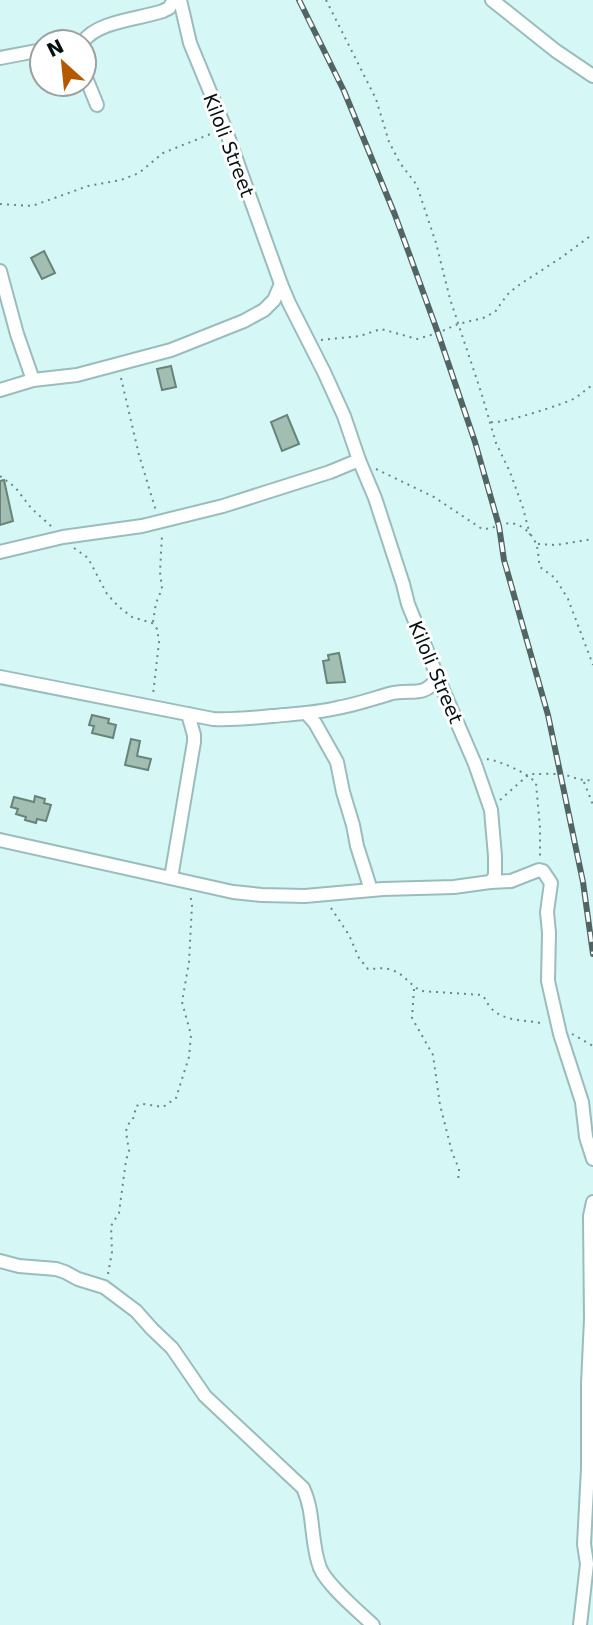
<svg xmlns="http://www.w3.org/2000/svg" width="593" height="1625" font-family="'DejaVu Sans',sans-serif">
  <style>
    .building { fill: #a2beb2; stroke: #688378; stroke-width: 2 }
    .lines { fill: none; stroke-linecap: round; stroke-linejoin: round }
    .street-casing { stroke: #9bbcbc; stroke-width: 16 }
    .path { stroke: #6e8585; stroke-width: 2; stroke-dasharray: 2 5; stroke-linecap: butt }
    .street { stroke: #fff; stroke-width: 12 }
    .rail-casing { stroke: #506564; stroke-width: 6 }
    .rail { stroke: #fff; stroke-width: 3.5; stroke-dasharray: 10; stroke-linecap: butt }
    .labels { text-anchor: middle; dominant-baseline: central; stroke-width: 6; stroke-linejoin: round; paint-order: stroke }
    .street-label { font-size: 19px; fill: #051111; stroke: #fff }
  </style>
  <rect width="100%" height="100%" fill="#d5f8f7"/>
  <g class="building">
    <path d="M44,251L55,273L42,279L31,258Z"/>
    <path d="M171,366L176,387L162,390L157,369Z"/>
    <path d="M287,415L299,444L282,451L271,422Z"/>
    <path d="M4,480L13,521L0,525V481Z"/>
    <path d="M339,653L345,682L327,683L323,661L329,660L328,655Z"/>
    <path d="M92,715L109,719L108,723L116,725L113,738L92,733L94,726L89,725Z"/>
    <path d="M131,739L140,741L137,756L151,759L148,770L125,765Z"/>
    <path d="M35,796L45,799L44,803L51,805L46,821L37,819L36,823L25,820L26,817L16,814L18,809L11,807L14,797L34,802Z"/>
  </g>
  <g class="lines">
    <defs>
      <g id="street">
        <path d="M492,0L556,51L593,76"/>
        <path d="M83,42C97,21 140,19 163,11L169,8L174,0"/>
        <path d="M0,58L42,50"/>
        <path d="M84,73L97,105"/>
        <path d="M0,271L17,334L33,380"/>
        <path d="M0,390L33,380L77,375L171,350L244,321L264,310L274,300L281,284"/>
        <path d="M0,552L63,537L142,526L223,506L330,472L359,460"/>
        <path d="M0,677L213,719C233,720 252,718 272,716C294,714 316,713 337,708C355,705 372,699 389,694C410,688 424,699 437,678"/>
        <path d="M307,714L315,723L337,762L343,792L353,825L357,846L371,890"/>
        <path d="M0,840L233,892L262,895L305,896L383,889L454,887L490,882L495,876V856L491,810L475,764L440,683L408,604L403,584L375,498L359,460L344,416L324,372L289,303L281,284L225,128L190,43L180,0"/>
        <path d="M171,878L194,742V735L188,714"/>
        <path d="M490,882L511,881L539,870L543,871L551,883L547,912L549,933L548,981L560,1034L582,1102L586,1137L593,1159"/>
        <path d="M0,1261L19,1266L56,1269L65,1272L78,1279L104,1287L136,1311L152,1329L172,1348L205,1396L303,1488C315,1513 310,1542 320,1568C327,1585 359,1612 373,1625"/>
        <path d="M580,1625L587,1564L584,1544L588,1469V1384L591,1319L590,1216L593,1202"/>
      </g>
    </defs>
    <use href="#street" class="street-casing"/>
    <g class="path">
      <path d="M326,0L376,99L389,142L400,163L416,184L418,189L436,243L450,299L482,395L496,443L510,472L523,508L530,535"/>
      <path d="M0,204L32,206L88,186L121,180L139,173L163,153L213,133"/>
      <path d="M321,340L360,336L381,329L417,339L438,333L458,324L483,318L495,312L507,295L516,287L562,257L593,234"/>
      <path d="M121,378L139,455L156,511"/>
      <path d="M491,422C502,424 565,404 575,398C582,394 587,388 593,385"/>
      <path d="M376,469L434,497L482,529C491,529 496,526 505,524C517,520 532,532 536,544C539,551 538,560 540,567L555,578L568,599L593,665"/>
      <path d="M0,476L15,487L31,508L52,527"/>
      <path d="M538,544L556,545L593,539"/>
      <path d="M74,548L88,558L107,594L119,607L132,617L152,623L157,629L159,642L153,695"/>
      <path d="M153,622L156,603L162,589L160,572L162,535"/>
      <path d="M487,759C500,761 528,773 536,783L540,828V858"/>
      <path d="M584,782L593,805"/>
      <path d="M500,800L527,776L531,774C543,774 558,773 569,776C578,779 583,781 593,780"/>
      <path d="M331,908L349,935L359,958L368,969C376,969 384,967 392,970C404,974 410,985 421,991L482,995C486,999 487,1004 491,1008C505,1023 527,1019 544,1024"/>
      <path d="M414,989L412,1018L433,1055L440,1105L452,1152L459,1169L458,1182"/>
      <path d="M572,1034L593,1046"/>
      <path d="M108,1274L112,1252L111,1226L119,1213L126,1160L129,1151L126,1132L127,1126L134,1117L136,1106L143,1104L163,1107L176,1098L189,1057L191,1035L182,1002L189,962L192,905L190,894"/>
    </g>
    <use href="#street" class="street"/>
    <defs>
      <path id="rail" d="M299,0L344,91L395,215L438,333L475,442L499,526L504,560L548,715L583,882L593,954"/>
    </defs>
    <use href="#rail" class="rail-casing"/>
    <use href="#rail" class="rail"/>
  </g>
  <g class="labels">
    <g class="street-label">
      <text transform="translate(229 145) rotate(69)">Kiloli Street</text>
      <text transform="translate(436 672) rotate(67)">Kiloli Street</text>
    </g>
  </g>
  <g transform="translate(63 63) rotate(333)"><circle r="33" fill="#ffffff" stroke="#9ba0a0" stroke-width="2"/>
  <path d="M0-5L12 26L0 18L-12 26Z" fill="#b55900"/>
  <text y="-10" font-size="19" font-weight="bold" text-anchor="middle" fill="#051111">N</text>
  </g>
</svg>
